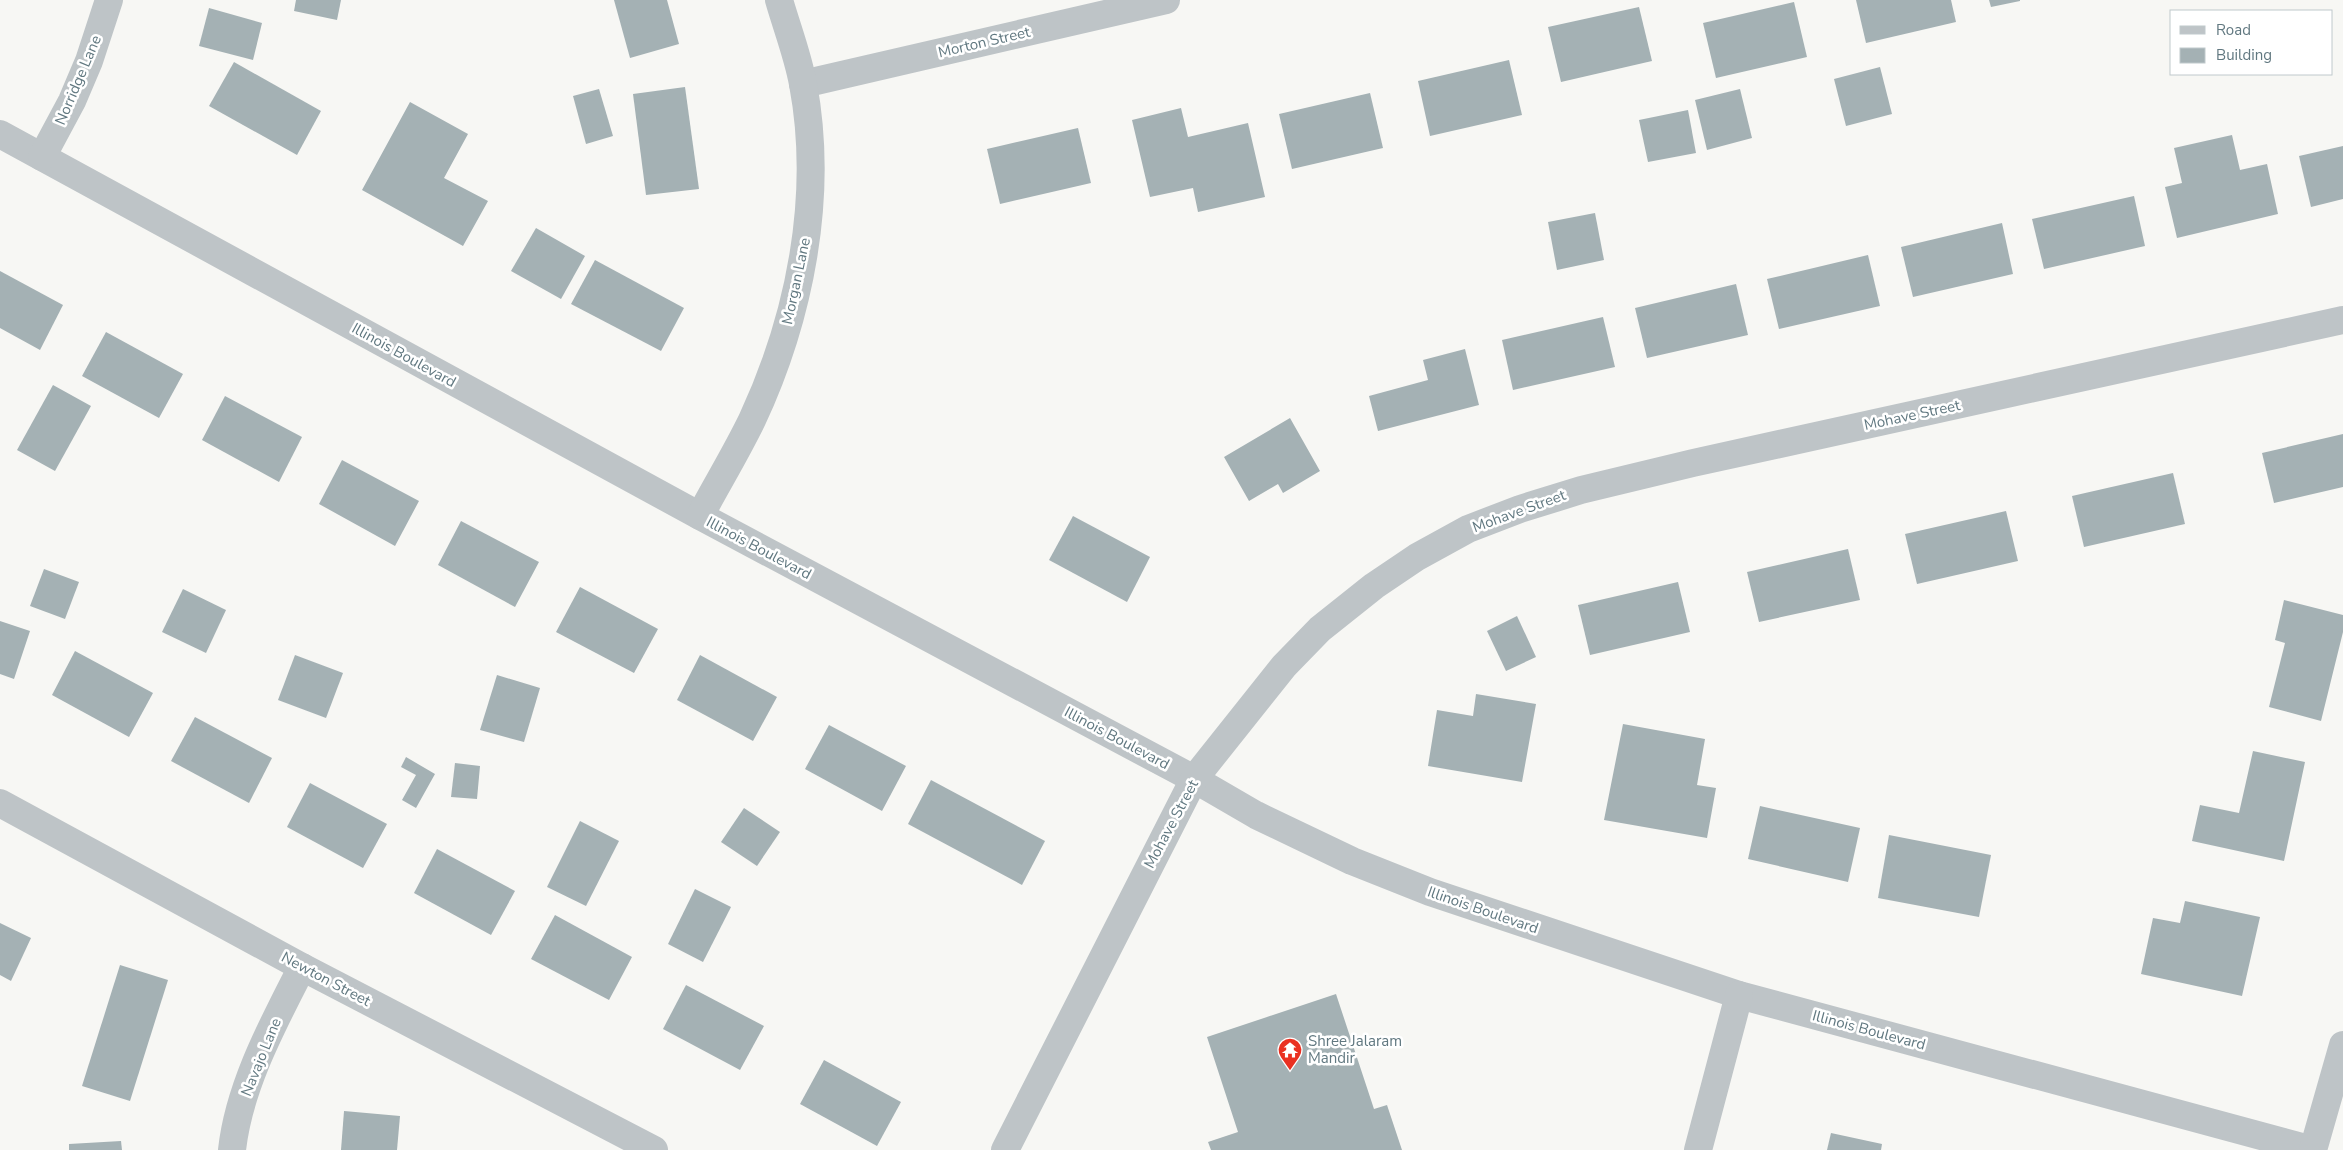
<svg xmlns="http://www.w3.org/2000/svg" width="2343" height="1150" font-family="'Nunito Sans',sans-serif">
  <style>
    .building { fill: #a4b1b4 }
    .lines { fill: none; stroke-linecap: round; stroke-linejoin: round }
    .street { stroke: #bec4c7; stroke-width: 28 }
    .labels { text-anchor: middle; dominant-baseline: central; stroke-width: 5; stroke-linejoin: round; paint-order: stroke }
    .street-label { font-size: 15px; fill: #617880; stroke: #fff }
    .poi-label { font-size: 15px; fill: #617880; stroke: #fff; text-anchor: start }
  </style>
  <rect width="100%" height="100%" fill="#f7f7f4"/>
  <g class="building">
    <path d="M296,0H341L337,20L294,11Z"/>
    <path d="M614,0H667L679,44L630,58Z"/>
    <path d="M1856,0H1951L1956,22L1866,43Z"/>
    <path d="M1989,0H2020V1L1991,7Z"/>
    <path d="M1794,2L1807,57L1716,78L1703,23Z"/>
    <path d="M1639,7L1652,61L1561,82L1548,27Z"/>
    <path d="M209,8L262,23L253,60L199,46Z"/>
    <path d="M1509,60L1522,115L1430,136L1418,81Z"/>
    <path d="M234,62L321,111L297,155L209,106Z"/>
    <path d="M1880,67L1892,114L1846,126L1834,79Z"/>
    <path d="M685,87L699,189L646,195L633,94Z"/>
    <path d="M599,89L613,136L586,144L573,96Z"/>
    <path d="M1740,89L1752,138L1707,150L1695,100Z"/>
    <path d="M1370,93L1383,148L1292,169L1279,114Z"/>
    <path d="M410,102L468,134L444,178L488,201L463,246L362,190Z"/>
    <path d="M1181,108L1188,137L1248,123L1265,197L1198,212L1193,188L1150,197L1132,120Z"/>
    <path d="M1688,110L1696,153L1648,162L1639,120Z"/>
    <path d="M1078,128L1091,183L1000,204L987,149Z"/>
    <path d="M2232,135L2240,170L2267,164L2278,214L2177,238L2165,187L2182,183L2174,148Z"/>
    <path d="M2343,146V199L2311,207L2299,156Z"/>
    <path d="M2134,196L2145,246L2044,269L2032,219Z"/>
    <path d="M1595,213L1604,260L1557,270L1548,222Z"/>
    <path d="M2002,223L2013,274L1913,297L1901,247Z"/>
    <path d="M536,228L585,256L561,299L511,271Z"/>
    <path d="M1868,255L1880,306L1779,329L1767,279Z"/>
    <path d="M595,260L684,308L661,351L571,304Z"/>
    <path d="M0,271L63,305L40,350L0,328Z"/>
    <path d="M1736,284L1748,335L1647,358L1635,308Z"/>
    <path d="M1603,317L1615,367L1513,390L1502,340Z"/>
    <path d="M106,332L183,374L159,418L82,376Z"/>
    <path d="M1465,349L1479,405L1378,431L1369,396L1428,380L1423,360Z"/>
    <path d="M53,385L91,406L55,471L17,450Z"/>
    <path d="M225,396L302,437L279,482L202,440Z"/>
    <path d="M1290,418L1320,471L1283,493L1278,484L1249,501L1224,457Z"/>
    <path d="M2343,434V487L2274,503L2262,453Z"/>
    <path d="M342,460L419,501L395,546L319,504Z"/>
    <path d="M2173,473L2185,524L2084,547L2072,496Z"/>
    <path d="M2006,511L2018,561L1917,584L1905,534Z"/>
    <path d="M1073,516L1150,557L1127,602L1049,560Z"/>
    <path d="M461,521L539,562L515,607L438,565Z"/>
    <path d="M1848,549L1860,600L1759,622L1747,572Z"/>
    <path d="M44,569L79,582L65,619L30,606Z"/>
    <path d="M1678,582L1690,632L1590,655L1578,605Z"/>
    <path d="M580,587L658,629L634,673L556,632Z"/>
    <path d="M183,589L226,610L206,653L162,632Z"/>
    <path d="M2284,600L2343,615V632L2321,721L2269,707L2285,643L2275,640Z"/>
    <path d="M1517,616L1536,657L1506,671L1487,631Z"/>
    <path d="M0,621L30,631L14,679L0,674Z"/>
    <path d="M75,651L153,693L129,737L52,695Z"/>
    <path d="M295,655L343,673L326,718L278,700Z"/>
    <path d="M700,655L777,697L753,741L677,700Z"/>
    <path d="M497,675L540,688L524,742L480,730Z"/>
    <path d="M1476,694L1536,704L1522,782L1428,766L1437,710L1473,716Z"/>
    <path d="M195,717L272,758L249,803L171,761Z"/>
    <path d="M1623,724L1705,739L1697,785L1716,788L1707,838L1604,820Z"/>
    <path d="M829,725L906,766L882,811L805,769Z"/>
    <path d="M2253,751L2305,762L2284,861L2192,841L2200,805L2239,813Z"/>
    <path d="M406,757L435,774L416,808L402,800L416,775L401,767Z"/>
    <path d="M455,763L480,766L477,799L451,797Z"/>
    <path d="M931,780L1045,841L1022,885L908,824Z"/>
    <path d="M310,783L387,824L363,868L287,827Z"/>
    <path d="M1760,806L1860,828L1848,882L1748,859Z"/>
    <path d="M744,808L780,832L757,866L721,842Z"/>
    <path d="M580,821L619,841L586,906L547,887Z"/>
    <path d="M1889,835L1991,855L1979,917L1878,898Z"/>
    <path d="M437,849L515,891L491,935L414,893Z"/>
    <path d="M695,889L731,907L703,962L668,944Z"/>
    <path d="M2185,901L2260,917L2242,996L2141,974L2153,918L2180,923Z"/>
    <path d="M555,915L632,957L609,1000L531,959Z"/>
    <path d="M0,923L31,938L11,981L0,975Z"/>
    <path d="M120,965L168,980L130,1101L82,1086Z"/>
    <path d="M686,985L764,1026L740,1070L663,1029Z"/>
    <path d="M1336,994L1374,1109L1387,1105L1402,1150H1211L1208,1142L1238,1132L1207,1037Z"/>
    <path d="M824,1060L901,1102L877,1146L800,1104Z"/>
    <path d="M344,1111L400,1116L397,1150H341Z"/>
    <path d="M1831,1133L1882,1144L1881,1150H1827Z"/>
    <path d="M121,1141L122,1150H69V1144Z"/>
  </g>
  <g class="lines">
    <g class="street">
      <path d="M803,84L1166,0"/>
      <path d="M0,134L700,516L1194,779L1256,815L1352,861L1430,892L1739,995L2313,1150"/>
      <path d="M42,157L72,101L89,61L109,0"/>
      <path d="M700,516C717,484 736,453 752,420C800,317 824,196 803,84C798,56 787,28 779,0"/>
      <path d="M0,803L302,967L654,1150"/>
      <path d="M232,1150C239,1086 273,1024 302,967"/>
      <path d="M1005,1150L1194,779L1284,666L1320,629L1374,586L1417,557L1468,529L1520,509L1581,490L1693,463L2343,320"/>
      <path d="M1698,1150L1739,995"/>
      <path d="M2313,1150L2343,1045"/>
    </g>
  </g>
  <defs>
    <symbol id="temple-pin" viewBox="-11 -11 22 30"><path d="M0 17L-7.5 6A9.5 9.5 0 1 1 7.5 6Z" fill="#ea3021" stroke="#fff"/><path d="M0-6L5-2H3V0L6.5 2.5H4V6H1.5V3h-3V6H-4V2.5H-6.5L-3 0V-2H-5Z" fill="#fff"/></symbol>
  </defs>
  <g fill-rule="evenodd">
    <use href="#temple-pin" x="1276" y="1036" width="28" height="38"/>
  </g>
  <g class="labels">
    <g class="street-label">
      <text transform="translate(984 42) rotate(-13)">Morton Street</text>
      <text transform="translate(78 80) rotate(-67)">Norridge Lane</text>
      <text transform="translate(796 281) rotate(-78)">Morgan Lane</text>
      <text transform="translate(404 355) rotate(29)">Illinois Boulevard</text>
      <text transform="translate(1912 415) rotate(-12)">Mohave Street</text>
      <text transform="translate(1519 511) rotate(-20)">Mohave Street</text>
      <text transform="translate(759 548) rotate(28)">Illinois Boulevard</text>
      <text transform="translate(1117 738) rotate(28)">Illinois Boulevard</text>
      <text transform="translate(1171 824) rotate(-62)">Mohave Street</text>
      <text transform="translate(1483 910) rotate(19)">Illinois Boulevard</text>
      <text transform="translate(326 979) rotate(28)">Newton Street</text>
      <text transform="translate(1869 1030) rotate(15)">Illinois Boulevard</text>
      <text transform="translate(261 1057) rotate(-68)">Navajo Lane</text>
    </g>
    <g class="poi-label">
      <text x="1308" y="1041">Shree Jalaram<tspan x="1308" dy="17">Mandir</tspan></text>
    </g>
  </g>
  <rect x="2170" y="10" width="162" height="65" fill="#ffffff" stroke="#c0c9cc"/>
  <rect x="2180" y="26" width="25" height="8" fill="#bec4c7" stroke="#c0c9cc"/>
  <text x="2216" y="35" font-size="15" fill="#617880">Road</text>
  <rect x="2180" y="48" width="25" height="15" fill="#a4b1b4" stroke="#c0c9cc"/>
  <text x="2216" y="60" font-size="15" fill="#617880">Building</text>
</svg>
